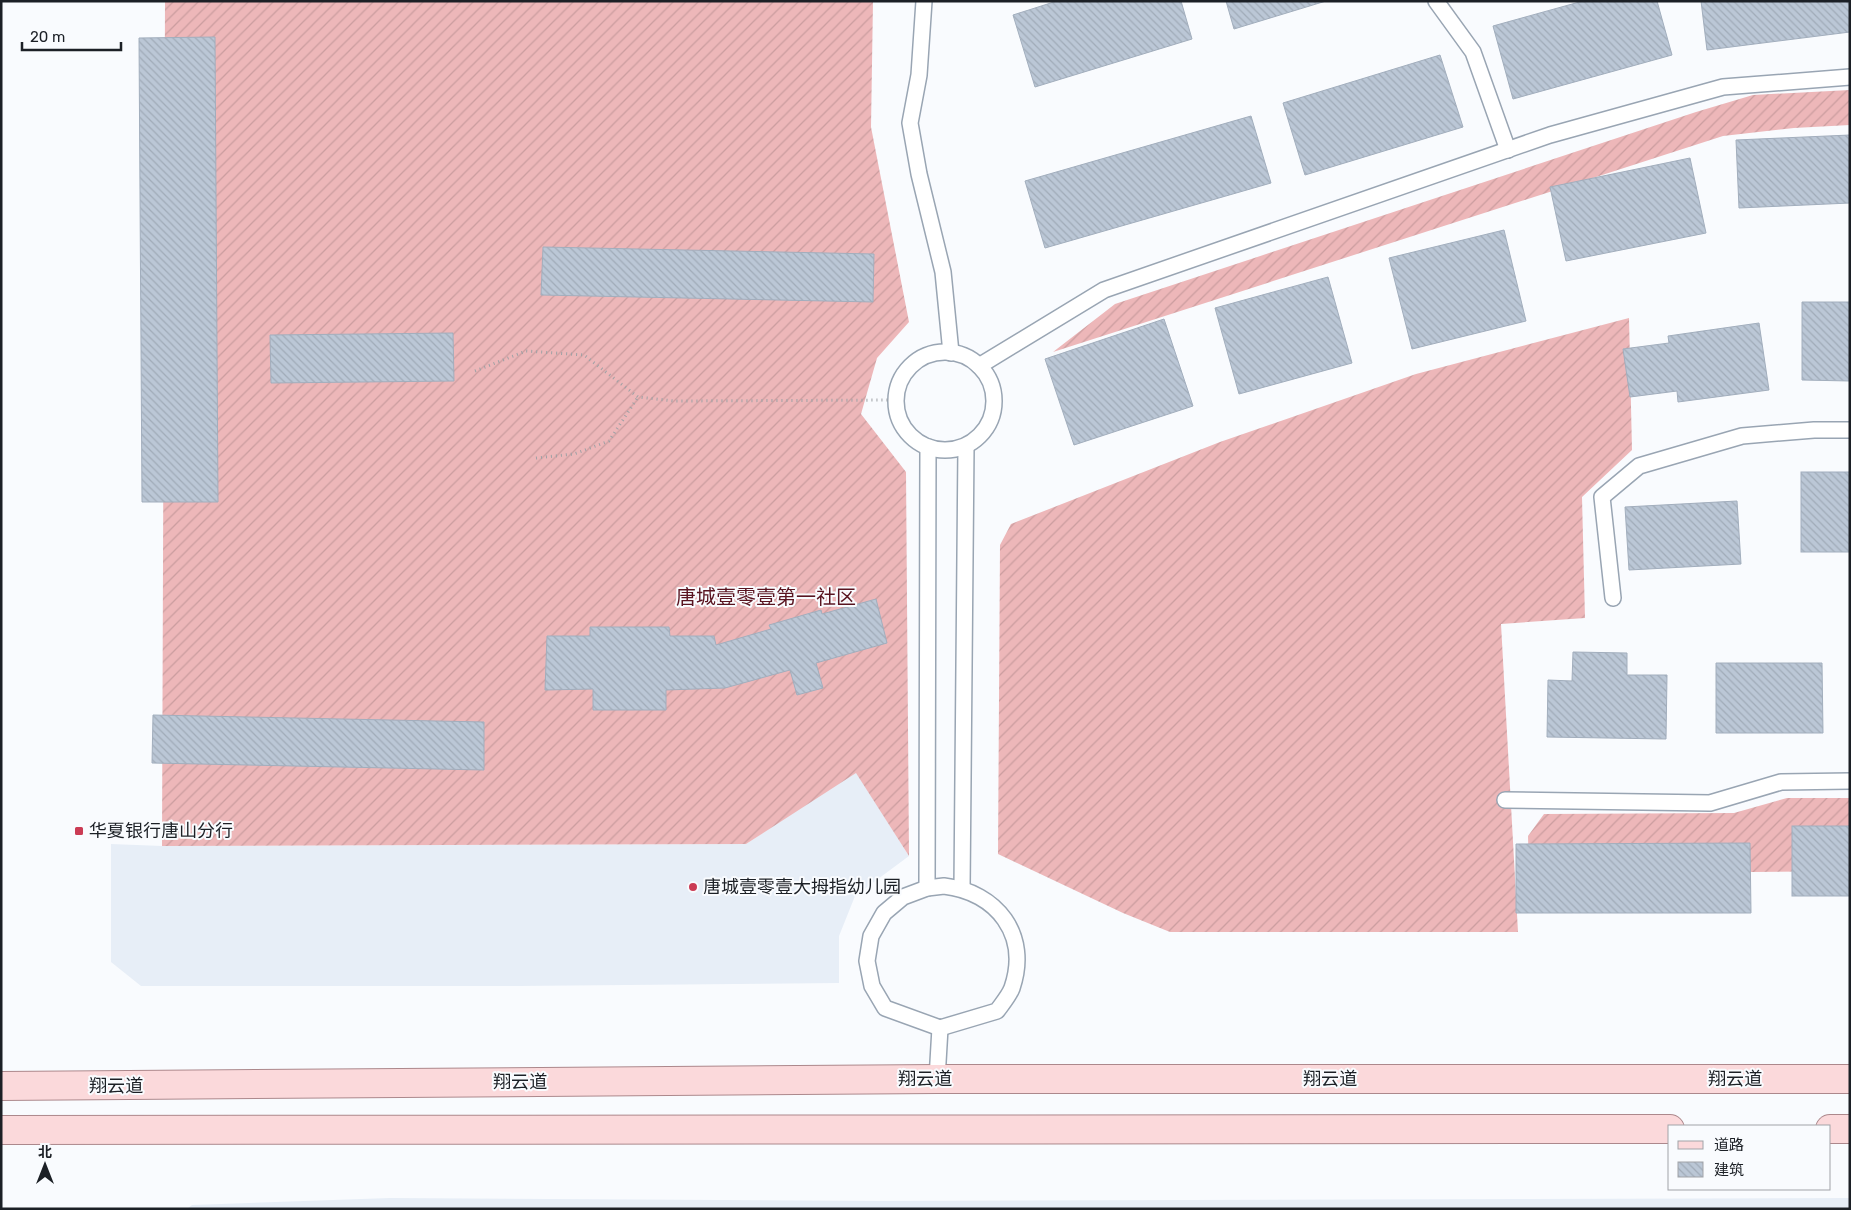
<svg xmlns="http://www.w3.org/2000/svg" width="1851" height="1210" font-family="Rubik,'Noto Sans SC',sans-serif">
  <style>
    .built { fill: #e7eef7 }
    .garden { fill: url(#garden-furrows) }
    .building { fill: url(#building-back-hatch); stroke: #a2aebd }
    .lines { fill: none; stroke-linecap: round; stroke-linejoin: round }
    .service-casing { stroke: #99a5b3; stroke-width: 18 }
    .primary-casing { stroke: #ac888c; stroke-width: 30 }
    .path { stroke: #9ea1a5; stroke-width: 3; stroke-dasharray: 1 4; stroke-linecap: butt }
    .service { stroke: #fff; stroke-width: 15 }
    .primary { stroke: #fbd9db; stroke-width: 28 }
    .poi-dot { fill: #cb3b54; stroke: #f9fbfe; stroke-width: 2 }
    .labels { text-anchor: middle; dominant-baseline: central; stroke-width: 4; stroke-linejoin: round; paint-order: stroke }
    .poi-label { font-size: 18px; fill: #1c2026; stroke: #f9fbfe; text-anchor: start }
    .street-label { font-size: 18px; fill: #1c2026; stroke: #f9fbfe }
    .quarter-label { font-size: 20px; fill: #591420; stroke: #f9fbfe }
  </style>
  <defs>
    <pattern id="garden-furrows" width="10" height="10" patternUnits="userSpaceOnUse" patternTransform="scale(1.25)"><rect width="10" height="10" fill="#edb7b9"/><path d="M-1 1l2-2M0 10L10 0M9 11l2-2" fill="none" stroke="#cb9d9f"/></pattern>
    <pattern id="building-back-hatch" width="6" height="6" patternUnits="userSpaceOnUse" patternTransform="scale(1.25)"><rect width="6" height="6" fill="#bbc7d6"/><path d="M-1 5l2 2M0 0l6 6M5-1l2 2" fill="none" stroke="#a0abb8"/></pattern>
  </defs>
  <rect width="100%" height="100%" fill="#f9fbfe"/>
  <g class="built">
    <path d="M856,772L909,856L855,896L839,936V983L518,986H141L111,962V844L162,846L746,844Z"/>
    <path d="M390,1198L882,1201L1850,1198V1209H187L192,1205Z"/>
  </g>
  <g class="garden">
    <path d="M165,1H873L871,127L909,322L877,358L861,414L906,472L909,856L856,773L746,844L162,846Z"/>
    <path d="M1850,90V125L1794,128L1723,136L1053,352L1115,304L1696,112L1753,95Z"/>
    <path d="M1629,318L1632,450L1582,497L1585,618L1501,624L1518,932H1170L1123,913L998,854L1000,545L1011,524L1220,442L1416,374Z"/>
    <path d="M1787,798H1850V871L1529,874L1528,836L1544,814L1734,813Z"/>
  </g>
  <g class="building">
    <path d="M1057,1H1181L1192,39L1035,87L1013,15Z"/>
    <path d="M1226,1H1326L1234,29Z"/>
    <path d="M1583,1H1657L1672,55L1513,99L1493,26Z"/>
    <path d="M1701,1H1850V32L1707,50Z"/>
    <path d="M215,37L218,502H142L139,38Z"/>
    <path d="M1440,55L1463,127L1305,175L1283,103Z"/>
    <path d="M1251,116L1271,183L1045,248L1025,181Z"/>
    <path d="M1850,135V203L1739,208L1736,140Z"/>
    <path d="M1690,158L1706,233L1566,261L1550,187Z"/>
    <path d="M1504,230L1526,321L1412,349L1389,258Z"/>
    <path d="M543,247L874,254L873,302L541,295Z"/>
    <path d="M1328,277L1352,363L1239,394L1215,308Z"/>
    <path d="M1802,302H1850V381L1802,380Z"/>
    <path d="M1164,319L1193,406L1074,445L1045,359Z"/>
    <path d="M1759,323L1769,390L1678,402L1677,391L1630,397L1623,349L1669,343L1668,336Z"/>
    <path d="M453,333L454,381L271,383L270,335Z"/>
    <rect x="1801" y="472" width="49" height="80"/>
    <path d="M1737,501L1741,564L1629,570L1625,507Z"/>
    <path d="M876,599L887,643L816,663L823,688L797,695L790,670L725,688L666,690V710H593V689L545,690L547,636H590V627H669L670,636H714L716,645L771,629L769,625L821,610L822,614Z"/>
    <path d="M1573,652L1627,653V675H1667L1666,739L1547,737L1548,680L1572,681Z"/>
    <path d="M1716,663H1822L1823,733H1716Z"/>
    <path d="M153,715L484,722V770L152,763Z"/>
    <rect x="1792" y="826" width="58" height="70"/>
    <path d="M1750,843L1751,913H1516V844Z"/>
  </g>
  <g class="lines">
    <defs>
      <g id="service">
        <path d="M924,1L919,75L910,123L919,174L943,272L951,353"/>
        <path d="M1436,1L1473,52L1508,150"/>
        <circle cx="945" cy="401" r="49"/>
        <path d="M979,366L1104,290L1550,135L1723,87L1850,77"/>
        <path d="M1613,598L1602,497L1639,466L1742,436L1814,430H1850"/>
        <path d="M1505,800L1710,803L1781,782L1850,781"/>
        <path d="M944,886C997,892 1030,935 1012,988C1009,996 1002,1004 997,1011L940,1028L885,1008L872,986L867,961L871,936L884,913L903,897L927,888Z"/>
        <path d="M927,888L928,447"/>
        <path d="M962,888L966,446"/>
        <path d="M937,1079L940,1028"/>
      </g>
      <g id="primary">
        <path d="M1,1086L937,1079H1850"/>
        <path d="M1830,1129H1850"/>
        <path d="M1,1130L1670,1129"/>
      </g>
    </defs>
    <use href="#service" class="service-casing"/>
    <use href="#primary" class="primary-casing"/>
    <g class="path">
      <path d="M475,371L526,351L584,355L638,397L674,401L896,400"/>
      <path d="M536,458L574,454L609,441L638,397"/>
    </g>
    <use href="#service" class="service"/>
    <use href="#primary" class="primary"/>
  </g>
  <g class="poi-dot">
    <rect x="74" y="826" width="10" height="10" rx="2.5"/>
    <circle cx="693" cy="887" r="5"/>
  </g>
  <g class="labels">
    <g class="poi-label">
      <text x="89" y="831">华夏银行唐山分行</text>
      <text x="703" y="887">唐城壹零壹大拇指幼儿园</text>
    </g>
    <g class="street-label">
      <text x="925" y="1079">翔云道</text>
      <text x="1330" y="1079">翔云道</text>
      <text x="1735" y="1079">翔云道</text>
      <text x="520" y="1082">翔云道</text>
      <text x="116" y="1086">翔云道</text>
    </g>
    <g class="quarter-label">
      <text x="766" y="597">唐城壹零壹第一社区</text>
    </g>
  </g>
  <rect width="1851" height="1210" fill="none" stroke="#1c2026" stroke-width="5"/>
  <rect x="1668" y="1125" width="162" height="65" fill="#f9fbfe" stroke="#a1a3a8"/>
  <rect x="1678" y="1141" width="25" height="8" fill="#fbd9db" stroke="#a1a3a8"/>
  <text x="1714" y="1150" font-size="15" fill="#1c2026">道路</text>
  <rect x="1678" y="1162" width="25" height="15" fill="url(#building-back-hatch)" stroke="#a1a3a8"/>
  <text x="1714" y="1175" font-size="15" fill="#1c2026">建筑</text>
  <g transform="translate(45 1165)" stroke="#f9fbfe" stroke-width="4" paint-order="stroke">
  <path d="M0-4L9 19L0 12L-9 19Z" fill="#1c2026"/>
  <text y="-8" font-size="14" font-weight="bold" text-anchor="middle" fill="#1c2026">北</text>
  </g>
  <path d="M22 42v8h99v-8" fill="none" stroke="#1c2026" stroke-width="2.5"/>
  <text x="30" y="42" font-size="15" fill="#1c2026" stroke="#f9fbfe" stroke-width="4" paint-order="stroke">20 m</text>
</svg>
